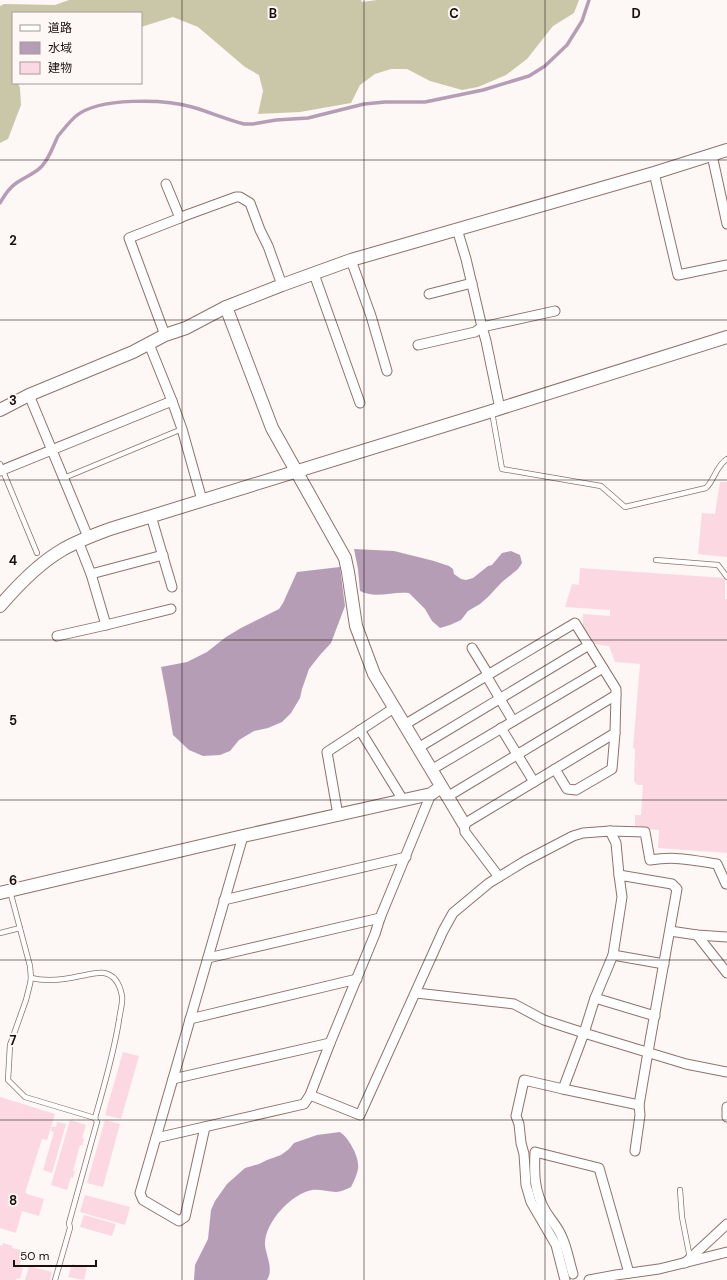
<svg xmlns="http://www.w3.org/2000/svg" width="727" height="1280" font-family="'DM Sans','Noto Sans JP',sans-serif">
  <style>
    .forest { fill: #cac7a9 }
    .water { fill: #b59eb5 }
    .lines { fill: none; stroke-linecap: round; stroke-linejoin: round }
    .stream { stroke: #b59eb5; stroke-width: 3.5 }
    .building { fill: #fcd9e2 }
    .service-casing { stroke: #8e736c; stroke-width: 6 }
    .minor-casing { stroke: #8e736c; stroke-width: 11 }
    .tertiary-casing { stroke: #8e736c; stroke-width: 14 }
    .service { stroke: #fff; stroke-width: 4.5 }
    .minor { stroke: #fff; stroke-width: 9 }
    .tertiary { stroke: #fff; stroke-width: 12 }
    .grid { fill: none; stroke: #1a100d; stroke-width: 1; stroke-opacity: 0.55 }
    .grid-label { font-size: 13px; text-anchor: middle; font-weight: bold; fill: #1a100d; stroke: #fdf7f5; stroke-width: 4; stroke-linejoin: round; paint-order: stroke }
  </style>
  <rect width="100%" height="100%" fill="#fdf7f5"/>
  <path class="forest" d="M69,0H361L362,2L377,0H579L574,13L553,26L527,59L506,75L478,87L462,90L430,81L407,69H391L375,74L360,85L351,103L300,112L258,114L263,91L259,75L245,67L198,27L173,17L141,27V13H13V83H18L20,88L21,105L8,139L0,143V6L4,4L55,5Z"/>
  <g class="water">
    <path d="M354,549L394,551L434,561L449,566L453,569L454,574L461,579L466,580L473,578L488,566L492,565L502,553L511,551L520,555L522,563L518,569L502,582L488,597L480,604L468,611L461,620L450,625L440,628L432,621L425,609L409,593C393,591 375,599 360,591L358,569Z"/>
    <path d="M340,567L345,606L331,643L320,655L309,669L302,689L300,698L291,713L282,722L268,728L254,731L239,740L230,751L220,755L203,756L189,750L173,735L167,698L161,667L187,662L207,652L226,637L241,628L279,609L283,603L297,572Z"/>
    <path d="M340,1132C349,1138 360,1158 358,1169C357,1175 354,1181 351,1187C346,1189 341,1192 336,1192C328,1192 320,1189 312,1190C291,1194 264,1223 265,1245C266,1256 274,1269 267,1280H194L195,1265L208,1239L211,1210L215,1201L227,1184L245,1168L259,1164L267,1160L281,1155L289,1149L294,1143L317,1135Z"/>
  </g>
  <g class="lines">
    <path class="stream" d="M0,203C4,196 8,189 15,184C24,177 35,174 42,166C50,157 53,146 58,136C63,130 70,121 76,116C99,97 165,99 192,107C209,112 226,119 244,124H253L276,120L308,118L364,104L385,102H425L483,90L529,76L545,66L567,45L582,21L589,0"/>
  </g>
  <g class="building">
    <path d="M720,482H727V557L698,554L702,513L715,514Z"/>
    <path d="M580,568L725,578V599H727V853L658,848L659,830L635,828V815H641L643,785H637L634,781L635,749L633,748L640,664L615,662L609,646L594,644L583,627V614L610,616V610L565,607L572,584L579,585Z"/>
    <path d="M123,1052L139,1056L121,1119L105,1115Z"/>
    <path d="M0,1097L55,1114L47,1140L42,1139L25,1193H27V1194L44,1199L39,1216L22,1211L16,1233L0,1228Z"/>
    <path d="M70,1120L86,1125L82,1138L84,1139L82,1146L80,1145L73,1171H75L73,1178L71,1177L67,1190L51,1185Z"/>
    <path d="M105,1120L120,1124L103,1187L87,1183Z"/>
    <path d="M57,1122L66,1124L52,1173L43,1170L54,1132L51,1131L52,1126L56,1127Z"/>
    <path d="M85,1195L130,1207L125,1225L80,1212Z"/>
    <path d="M84,1215L116,1224L112,1236L80,1227Z"/>
    <path d="M3,1243L13,1246L12,1248L24,1251L19,1267L23,1268L20,1279L17,1278L16,1280H0V1245L2,1246Z"/>
    <path d="M72,1264L87,1268L84,1280L68,1277Z"/>
    <path d="M29,1266L52,1272L50,1280H25Z"/>
  </g>
  <g class="lines">
    <defs>
      <g id="service">
        <path d="M492,412L502,469L601,486L625,507L706,488C715,479 716,466 727,459"/>
        <path d="M0,464L37,553"/>
        <path d="M64,478L182,429"/>
        <path d="M656,560L718,565L727,577"/>
        <path d="M10,891L30,966L31,978L30,984L26,1000L10,1045L8,1080L25,1097L95,1118"/>
        <path d="M0,933L20,928"/>
        <path d="M31,978C48,982 63,980 80,976C88,975 96,972 104,973C115,975 120,985 122,996C123,1003 120,1012 119,1020C114,1053 104,1086 95,1118L97,1122L69,1223L70,1228L55,1280"/>
        <path d="M680,1190L682,1217L690,1258"/>
      </g>
      <g id="minor">
        <path d="M712,155L727,224"/>
        <path d="M654,173L678,275L727,265"/>
        <path d="M166,184L180,218"/>
        <path d="M457,229L466,259L482,327L486,341L500,409"/>
        <path d="M351,260L371,316L387,371"/>
        <path d="M314,274L360,403"/>
        <path d="M429,294L472,283"/>
        <path d="M165,335L129,238L180,218L184,216L236,197H240L250,203L260,230L268,246L282,285"/>
        <path d="M149,344L172,401L182,429L202,500"/>
        <path d="M418,345L475,332L482,327L555,311"/>
        <path d="M29,395L88,537"/>
        <path d="M0,471L172,401"/>
        <path d="M151,516L172,587"/>
        <path d="M78,541L91,574L106,625"/>
        <path d="M91,574L163,555"/>
        <path d="M57,636L106,625L171,609"/>
        <path d="M472,648L488,674"/>
        <path d="M486,675L513,721"/>
        <path d="M404,725L575,623L616,689V695L447,797"/>
        <path d="M501,728L534,782"/>
        <path d="M360,730L403,800"/>
        <path d="M418,748L589,645"/>
        <path d="M555,769L567,789L576,790L612,769L615,733"/>
        <path d="M431,770L603,668"/>
        <path d="M338,815L327,752L394,708"/>
        <path d="M610,831L645,832L650,860C676,856 692,860 717,864L726,884H727"/>
        <path d="M499,877L465,832L464,824L615,733L616,695"/>
        <path d="M224,900L406,857"/>
        <path d="M670,931L697,935L727,937"/>
        <path d="M697,935L727,973"/>
        <path d="M613,955L664,964"/>
        <path d="M208,958L380,918"/>
        <path d="M416,993L514,1004L544,1020L584,1033L595,998L613,955L622,897L619,875L672,884L677,889L648,1052L639,1105L640,1115L635,1151"/>
        <path d="M595,998L655,1016"/>
        <path d="M190,1019L357,979"/>
        <path d="M173,1079L330,1043"/>
        <path d="M563,1089L639,1105"/>
        <path d="M310,1095L360,1115L443,931L453,913L489,883L525,861L573,836L583,833L610,831L616,843L619,875"/>
        <path d="M727,1117V1107"/>
        <path d="M205,1127L185,1217L179,1221L143,1200L140,1193L243,836"/>
        <path d="M156,1138L304,1104L310,1095L330,1043L375,934L380,918L431,794"/>
        <path d="M685,1263L727,1224"/>
        <path d="M573,1274C569,1261 567,1247 561,1235C557,1226 551,1220 546,1212C534,1192 534,1174 535,1152L599,1168L629,1273"/>
        <path d="M565,1280L556,1245L531,1202L526,1185L524,1154L521,1143L519,1124L516,1116L524,1080L563,1089L584,1033L686,1064L727,1072"/>
        <path d="M589,1280L616,1275L659,1269L727,1252"/>
      </g>
      <g id="tertiary">
        <path d="M226,307L272,428L345,558L348,572L356,626L374,674L464,824"/>
        <path d="M0,410L29,395L133,352L165,335L186,328L226,307L282,285L351,260L417,241L654,173L727,150"/>
        <path d="M0,606C18,585 38,564 62,550C77,541 94,535 110,529L492,411L727,337"/>
        <path d="M0,893L243,836L431,794L441,787"/>
      </g>
    </defs>
    <use href="#service" class="service-casing"/>
    <use href="#minor" class="minor-casing"/>
    <use href="#tertiary" class="tertiary-casing"/>
    <use href="#service" class="service"/>
    <use href="#minor" class="minor"/>
    <use href="#tertiary" class="tertiary"/>
  </g>
  <path class="grid" d="M182,0V1280M364,0V1280M545,0V1280M0,160H727M0,320H727M0,480H727M0,640H727M0,800H727M0,960H727M0,1120H727"/>
  <g class="grid-label">
    <text x="273" y="18">B</text>
    <text x="454" y="18">C</text>
    <text x="636" y="18">D</text>
    <text x="13" y="245">2</text>
    <text x="13" y="405">3</text>
    <text x="13" y="565">4</text>
    <text x="13" y="725">5</text>
    <text x="13" y="885">6</text>
    <text x="13" y="1045">7</text>
    <text x="13" y="1205">8</text>
  </g>
  <rect x="12" y="12" width="130" height="72" fill="#fdf7f5" stroke="#a29b98"/>
  <rect x="20" y="25" width="20" height="6" fill="#ffffff" stroke="#a29b98"/>
  <text x="48" y="32" font-size="12" fill="#1a100d">道路</text>
  <rect x="20" y="42" width="20" height="12" fill="#b59eb5" stroke="#a29b98"/>
  <text x="48" y="52" font-size="12" fill="#1a100d">水域</text>
  <rect x="20" y="62" width="20" height="12" fill="#fcd9e2" stroke="#a29b98"/>
  <text x="48" y="72" font-size="12" fill="#1a100d">建物</text>
  <path d="M14 1260v6h82v-6" fill="none" stroke="#1a100d" stroke-width="2"/>
  <text x="20" y="1260" font-size="12" fill="#1a100d" stroke="#fdf7f5" stroke-width="3" paint-order="stroke">50 m</text>
</svg>
